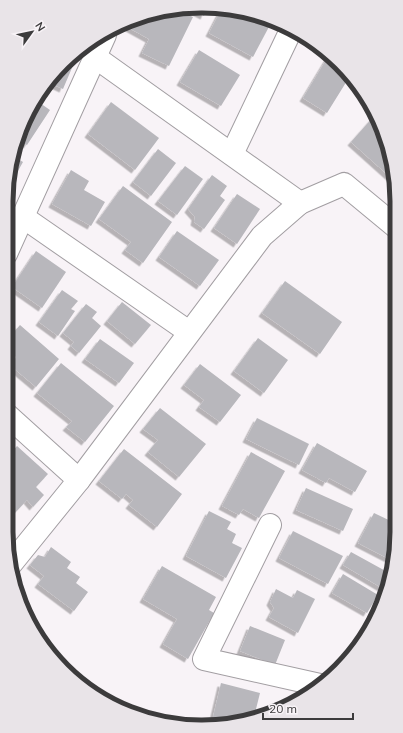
<svg xmlns="http://www.w3.org/2000/svg" width="403" height="733" font-family="Mulish,sans-serif">
  <style>
    .building { fill: #b8b7bc; filter: url(#shadow) }
    .lines { fill: none; stroke-linecap: round; stroke-linejoin: round }
    .minor-casing { stroke: #a29ea2; stroke-width: 24 }
    .minor { stroke: #fff; stroke-width: 22 }
    .rim { fill: none; stroke: #3c3b3c; stroke-width: 5 }
  </style>
  <defs>
    <filter id="shadow"><feDropShadow dx="-3.5" dy="3.5" stdDeviation="0" flood-color="#0004"/></filter>
  </defs>
  <rect width="100%" height="100%" fill="#f8f3f7"/>
  <g class="building">
    <path d="M222,8H227L271,23L253,57L209,33Z"/>
    <path d="M207,9L204,16L192,10Z"/>
    <path d="M180,11L193,17L169,66L142,53L149,39L129,28L132,22L151,13Z"/>
    <path d="M80,49L63,89L50,83L56,77Z"/>
    <path d="M199,50L240,75L221,106L180,82Z"/>
    <path d="M329,55L342,66L339,70L350,76L327,113L303,98Z"/>
    <path d="M39,96L37,101L50,110L27,145L18,140L15,144L32,104Z"/>
    <path d="M111,102L159,138L135,170L88,134Z"/>
    <path d="M375,115L387,138L394,172L390,177L351,142Z"/>
    <path d="M158,149L176,163L151,196L133,182Z"/>
    <path d="M13,156L23,162L10,185L7,184Z"/>
    <path d="M185,166L203,179L177,215L158,201Z"/>
    <path d="M71,170L89,181L84,190L105,202L91,226L52,204Z"/>
    <path d="M212,175L227,186L220,196L225,200L204,229L194,222L195,217L188,209Z"/>
    <path d="M123,186L172,222L143,263L125,250L131,242L99,219Z"/>
    <path d="M6,191L12,194L6,203Z"/>
    <path d="M237,194L260,209L237,244L214,228Z"/>
    <path d="M177,231L219,260L200,286L159,257Z"/>
    <path d="M36,251L66,272L42,308L12,287Z"/>
    <path d="M285,281L342,322L320,354L262,313Z"/>
    <path d="M62,290L78,301L71,309L75,311L58,336L39,322Z"/>
    <path d="M122,302L151,325L135,344L107,321Z"/>
    <path d="M86,304L97,312L92,318L101,326L79,353L71,346L74,342L63,333Z"/>
    <path d="M20,325L59,359L36,387L11,366L16,357L6,348V341Z"/>
    <path d="M258,338L288,360L264,393L234,371Z"/>
    <path d="M100,339L134,363L119,383L85,359Z"/>
    <path d="M61,363L114,406L85,442L66,427L72,421L37,393Z"/>
    <path d="M200,364L241,395L220,422L199,407L204,400L184,385Z"/>
    <path d="M160,408L206,444L179,477L148,452L158,440L143,429Z"/>
    <path d="M257,418L309,444L299,465L246,439Z"/>
    <path d="M317,443L367,471L355,492L329,478L326,483L302,470Z"/>
    <path d="M17,446L48,474L36,487L44,495L33,507L27,500L14,514L6,507V458Z"/>
    <path d="M124,449L182,494L157,527L129,505L133,500L126,494L122,499L99,481Z"/>
    <path d="M251,452L285,471L259,518L243,509L239,515L222,506Z"/>
    <path d="M306,488L353,509L343,531L296,510Z"/>
    <path d="M209,511L231,522L227,529L236,534L232,543L242,548L226,578L186,556Z"/>
    <path d="M374,513L397,524V544L393,561L358,543Z"/>
    <path d="M293,531L343,556L328,584L279,558Z"/>
    <path d="M51,547L71,562L67,568L80,577L76,583L88,592L74,611L38,584L44,576L30,565L38,555L45,557Z"/>
    <path d="M351,552L391,574L387,591L343,565Z"/>
    <path d="M162,566L216,597L209,610L214,613L188,659L163,644L177,619L143,599Z"/>
    <path d="M343,574L378,595L367,613L332,593Z"/>
    <path d="M276,589L293,598L297,590L315,599L298,633L269,617L274,608L270,602Z"/>
    <path d="M250,626L285,640L275,665L240,651Z"/>
    <path d="M221,683L260,693L254,717L235,722L213,717Z"/>
  </g>
  <g class="lines">
    <defs>
      <g id="minor">
        <path d="M95,57L300,203"/>
        <path d="M232,154L291,30"/>
        <path d="M23,217L189,332"/>
        <path d="M6,254L105,35"/>
        <path d="M6,414L79,480L11,564"/>
        <path d="M79,480L262,236L300,203L344,184L396,227"/>
        <path d="M270,525L204,659L320,685"/>
      </g>
    </defs>
    <use href="#minor" class="minor-casing"/>
    <use href="#minor" class="minor"/>
  </g>
  <path d="M0 0H403V733H0ZM201 13H202A188 188 0 0 1 390 201V532A188 188 0 0 1 202 720H201A188 188 0 0 1 13 532V201A188 188 0 0 1 201 13Z" fill="#e9e4e8" fill-rule="evenodd"/>
  <path class="rim" d="M201 13H202A188 188 0 0 1 390 201V532A188 188 0 0 1 202 720H201A188 188 0 0 1 13 532V201A188 188 0 0 1 201 13Z"/>
  <g transform="translate(32 32) rotate(57)" stroke="#f8f3f7" stroke-width="3" paint-order="stroke">
  <path d="M0-3L7 15L0 10L-7 15Z" fill="#3c3b3c"/>
  <text y="-6" font-size="11" font-weight="bold" text-anchor="middle" fill="#3c3b3c">N</text>
  </g>
  <path d="M263 713v6h90v-6" fill="none" stroke="#3c3b3c" stroke-width="2"/>
  <text x="269" y="713" font-size="12" fill="#3c3b3c" stroke="#f8f3f7" stroke-width="3" paint-order="stroke">20 m</text>
</svg>
